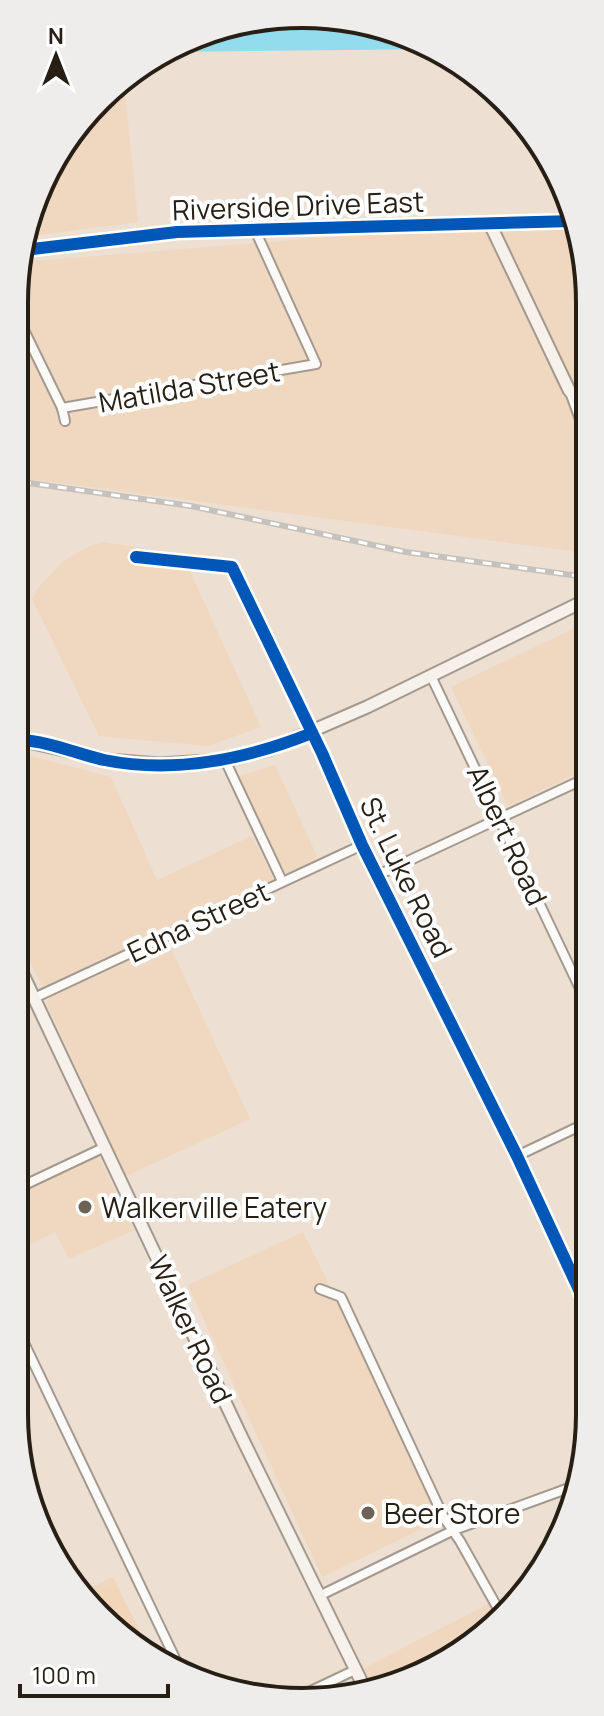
<svg xmlns="http://www.w3.org/2000/svg" width="604" height="1716" font-family="Manrope,sans-serif">
  <style>
    .built { fill: #efd8bf }
    .green { fill: #f1d6b9 }
    .water { fill: #93dcee }
    .lines { fill: none; stroke-linecap: round; stroke-linejoin: round }
    .street-casing { stroke: #a4998e; stroke-width: 12 }
    .secondary-casing { stroke: #a4998e; stroke-width: 15 }
    .street { stroke: #fcfaf8; stroke-width: 8 }
    .secondary { stroke: #f6f1eb; stroke-width: 11 }
    .rail-casing { stroke: #c5c1bd; stroke-width: 6 }
    .rail { stroke: #fff; stroke-width: 3; stroke-dasharray: 9; stroke-linecap: butt }
    .cycleway-casing { stroke: #fff; stroke-width: 17 }
    .cycleway { stroke: #0057b8; stroke-width: 12 }
    .poi-dot { fill: #6c6256; stroke: #fff; stroke-width: 3 }
    .labels { text-anchor: middle; dominant-baseline: central; stroke-width: 8; stroke-linejoin: round; paint-order: stroke }
    .street-label { font-size: 28px; fill: #271e14; stroke: #fff }
    .poi-label { font-size: 28px; fill: #271e14; stroke: #fff; text-anchor: start }
    .rim { fill: none; stroke: #271e14; stroke-width: 4 }
  </style>
  <rect width="100%" height="100%" fill="#eddfd1"/>
  <g class="built">
    <path d="M124,82L138,222L24,237V228L73,127Z"/>
    <path d="M574,221L587,264V386L570,391L587,425L586,553L22,478L23,262L490,224Z"/>
    <path d="M103,542L182,554L261,727L208,746L99,736L32,599L39,587L62,562L87,547Z"/>
    <path d="M585,623V770L508,806L451,687Z"/>
    <path d="M19,753L111,777L157,880L252,836L274,880L43,987L18,939Z"/>
    <path d="M275,765L317,856L312,863L300,869L279,874L233,778Z"/>
    <path d="M168,942L250,1119L126,1176L46,1002L51,997Z"/>
    <path d="M96,1151L134,1230L69,1259L55,1232L15,1252L16,1189Z"/>
    <path d="M303,1232L444,1518L322,1577L188,1285Z"/>
    <path d="M113,1577L151,1654L86,1604L79,1593Z"/>
    <path d="M494,1601L501,1614L462,1653L375,1692L364,1668Z"/>
  </g>
  <path class="green" d="M115,1584L147,1652L83,1599Z"/>
  <path class="water" d="M264,17L376,24L438,49L161,52Z"/>
  <g class="lines">
    <defs>
      <g id="street">
        <path d="M23,328L62,408L65,421"/>
        <path d="M571,395L586,436"/>
        <path d="M62,408L316,364L255,230"/>
        <path d="M136,557L232,567L322,753L362,845L517,1156L581,1294"/>
        <path d="M431,676L583,995"/>
        <path d="M225,760L282,881"/>
        <path d="M378,875L584,779"/>
        <path d="M34,998L362,845"/>
        <path d="M517,1156L582,1125"/>
        <path d="M16,1189L105,1147"/>
        <path d="M320,1289L341,1297L444,1518L460,1541L501,1614"/>
        <path d="M15,1324L183,1675"/>
        <path d="M319,1596L454,1530L580,1484"/>
        <path d="M298,1697L355,1670"/>
      </g>
      <g id="secondary">
        <path d="M490,224L569,390L587,410"/>
        <path d="M24,250L177,232L574,221"/>
        <path d="M20,740L108,760L159,764L225,760L268,750L367,707L586,600"/>
        <path d="M18,964L242,1438L367,1693"/>
      </g>
    </defs>
    <use href="#street" class="street-casing"/>
    <use href="#secondary" class="secondary-casing"/>
    <use href="#street" class="street"/>
    <use href="#secondary" class="secondary"/>
    <defs>
      <path id="rail" d="M22,482L191,506L406,552L586,577"/>
    </defs>
    <use href="#rail" class="rail-casing"/>
    <use href="#rail" class="rail"/>
    <defs>
      <g id="cycleway">
        <path d="M24,250L177,232L574,221"/>
        <path d="M136,557L232,567L322,753L362,845L517,1156L581,1294"/>
        <path d="M20,740C48,741 77,754 104,760C174,774 247,759 312,733"/>
      </g>
    </defs>
    <use href="#cycleway" class="cycleway-casing"/>
    <use href="#cycleway" class="cycleway"/>
  </g>
  <g class="poi-dot">
    <circle cx="85" cy="1207" r="8"/>
    <circle cx="368" cy="1513" r="8"/>
  </g>
  <g class="labels">
    <g class="street-label">
      <text transform="translate(298 205) rotate(-2)">Riverside Drive East</text>
      <text transform="translate(189 386) rotate(-10)">Matilda Street</text>
      <text transform="translate(508 835) rotate(65)">Albert Road</text>
      <text transform="translate(407 877) rotate(64)">St. Luke Road</text>
      <text transform="translate(198 921) rotate(-25)">Edna Street</text>
      <text transform="translate(191 1329) rotate(65)">Walker Road</text>
    </g>
    <g class="poi-label">
      <text x="101" y="1207">Walkerville Eatery</text>
      <text x="384" y="1513">Beer Store</text>
    </g>
  </g>
  <path d="M0 0H604V1716H0ZM302 28H302A274 274 0 0 1 576 302V1414A274 274 0 0 1 302 1688H302A274 274 0 0 1 28 1414V302A274 274 0 0 1 302 28Z" fill="#eeedec" fill-rule="evenodd"/>
  <path class="rim" d="M302 28H302A274 274 0 0 1 576 302V1414A274 274 0 0 1 302 1688H302A274 274 0 0 1 28 1414V302A274 274 0 0 1 302 28Z"/>
  <g transform="translate(56 56)" stroke="#ffffff" stroke-width="6" paint-order="stroke">
  <path d="M0-6L14 30L0 20L-14 30Z" fill="#271e14"/>
  <text y="-12" font-size="22" font-weight="bold" text-anchor="middle" fill="#271e14">N</text>
  </g>
  <path d="M20 1684v12h148v-12" fill="none" stroke="#271e14" stroke-width="4"/>
  <text x="32" y="1684" font-size="24" fill="#271e14" stroke="#ffffff" stroke-width="6" paint-order="stroke">100 m</text>
</svg>
